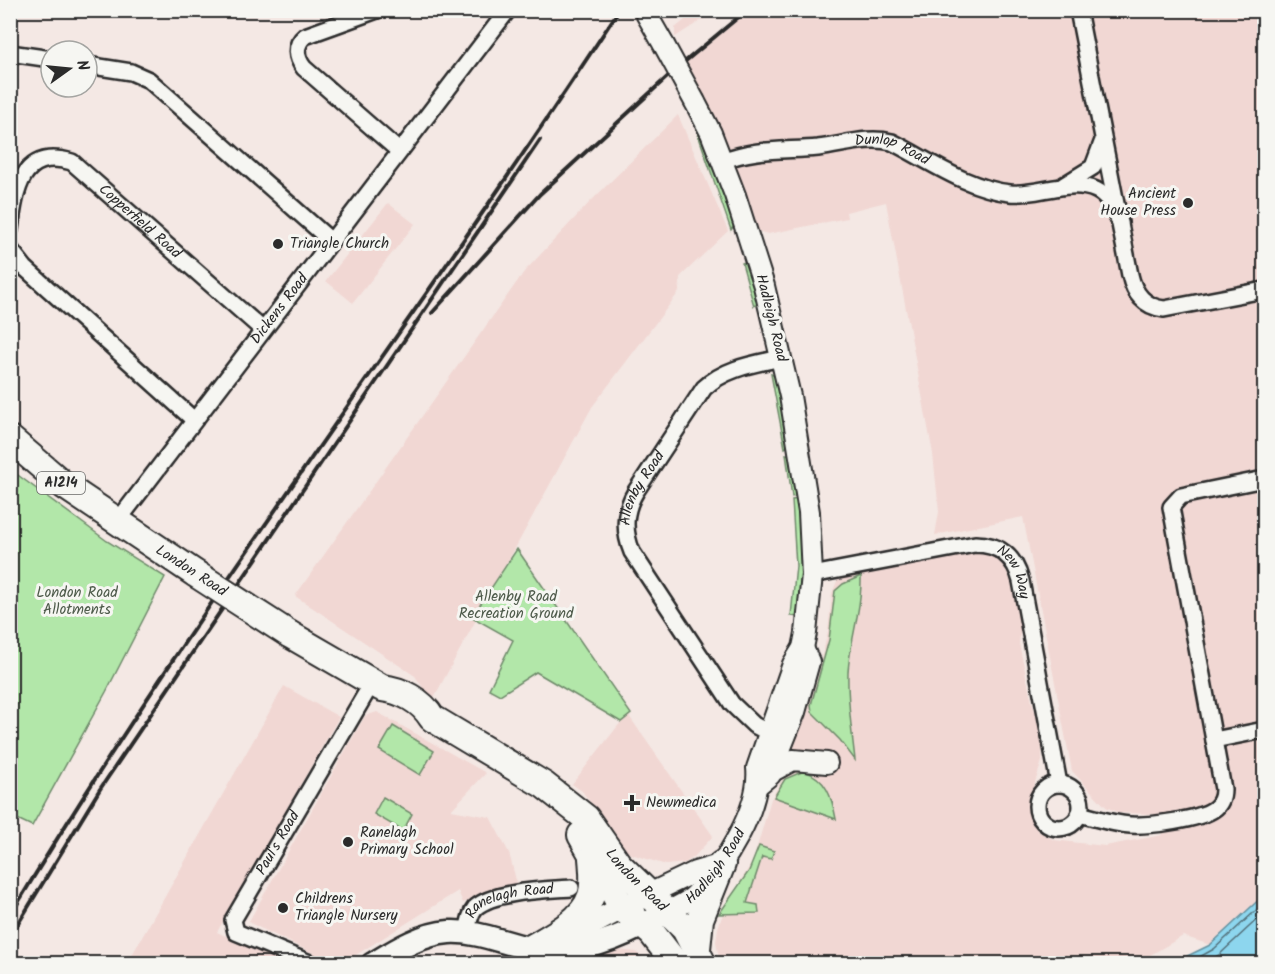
<svg xmlns="http://www.w3.org/2000/svg" width="1275" height="974" font-family="Kalam,sans-serif">
  <style>
    .built { fill: #f1d7d3 }
    .green { fill: #b2e7a9; stroke: #6e896a; stroke-width: 1.5 }
    .water { fill: #8dd6ee; stroke: #6692a0; stroke-width: 1.5 }
    .lines { fill: none; stroke-linecap: round; stroke-linejoin: round }
    .shore { stroke: #526f79; stroke-width: 1.5 }
    .minor-casing { stroke: #2b2b2b; stroke-width: 20 }
    .tertiary-casing { stroke: #2b2b2b; stroke-width: 24 }
    .secondary-casing { stroke: #2b2b2b; stroke-width: 27 }
    .primary-casing { stroke: #2b2b2b; stroke-width: 30 }
    .minor { stroke: #f6f6f2; stroke-width: 15 }
    .tertiary { stroke: #f6f6f2; stroke-width: 20 }
    .secondary { stroke: #f6f6f2; stroke-width: 22 }
    .primary { stroke: #f6f6f2; stroke-width: 26 }
    .rail { stroke: #2b2b2b; stroke-width: 4 }
    .tertiary-bridge-casing { stroke: #2b2b2b; stroke-width: 24; stroke-linecap: butt }
    .primary-bridge-casing { stroke: #2b2b2b; stroke-width: 30; stroke-linecap: butt }
    .tertiary-bridge { stroke: #f6f6f2; stroke-width: 20 }
    .primary-bridge { stroke: #f6f6f2; stroke-width: 26 }
    .poi-dot { fill: #2b2b2b; stroke: #f6f6f2; stroke-width: 2 }
    .labels { text-anchor: middle; dominant-baseline: central; stroke-width: 6; stroke-linejoin: round; paint-order: stroke }
    .shield { fill: #f6f6f2; stroke: #686867; stroke-width: 1.5 }
    .shield-label { font-size: 14px; font-weight: bold; fill: #2b2b2b }
    .street-label { font-size: 15px; fill: #2b2b2b; stroke: #f6f6f2 }
    .poi-label { font-size: 15px; fill: #2b2b2b; stroke: #f6f6f2; text-anchor: start }
    .park-label { font-size: 15px; fill: #4d5a4a; stroke: #f6f6f2 }
  </style>
  <rect width="100%" height="100%" fill="#f4e8e4"/>
  <filter id="ink" filterUnits="userSpaceOnUse"><feTurbulence type="fractalNoise" baseFrequency=".0167" numOctaves="2"/><feDisplacementMap in="SourceGraphic" scale="12" xChannelSelector="R" yChannelSelector="G"/><feConvolveMatrix kernelMatrix="1 2 1 2 8 2 1 2 1" color-interpolation-filters="sRGB"/></filter>
  <g filter="url(#ink)">
    <g class="built">
      <path d="M680,11H716L675,37V28L685,20Z"/>
      <path d="M747,11H1264V895L1210,945L1183,936L1135,964L720,963L716,942L718,928L726,905L753,861L771,799L786,773L815,683L828,632L832,593L838,579L968,552H983L998,559L1008,569L1014,584L1021,624L1019,644L1032,702L1042,733V761L1029,801L1033,824L1038,831L1054,840L1105,846L1162,835L1154,814L1120,813L1106,807L1072,771L1023,517L935,535L939,512L933,454L886,202L846,212L847,218L768,234L746,228L676,69Z"/>
      <path d="M678,115L728,231L680,277L679,292L592,407L432,701L415,676L295,596L524,272L591,201Z"/>
      <path d="M388,203L415,224L353,303L326,281Z"/>
      <path d="M284,686L339,717L217,932L284,963H151L132,955Z"/>
      <path d="M377,712L486,773L451,810L490,817L509,853L517,884L463,903L458,891L351,958L327,960L252,924L249,921L365,716Z"/>
      <path d="M629,716L713,836L694,857L685,863L666,865L628,853L582,791L572,784L621,722Z"/>
      <path d="M619,950L636,952L649,963L565,964Z"/>
    </g>
    <g class="green">
      <path d="M690,111L736,223L731,230Z"/>
      <path d="M745,262L749,263L760,303L754,306L742,263Z"/>
      <path d="M771,374L777,377L790,445L785,448Z"/>
      <path d="M786,454L792,455L798,496L792,497Z"/>
      <path d="M11,470L107,541L165,577L106,692L32,826L11,816Z"/>
      <path d="M799,499L802,560L797,617L791,616L796,566L792,500Z"/>
      <path d="M517,549L631,714L621,722L536,672L500,695L489,689L513,640L472,617Z"/>
      <path d="M861,576C862,609 850,640 848,672C847,702 852,731 855,760L840,740L812,712L811,705L829,640L835,591L843,584Z"/>
      <path d="M393,726L434,751L420,775L379,750Z"/>
      <path d="M804,771C826,778 832,797 836,819L774,797L785,779Z"/>
      <path d="M383,797L412,814L403,831L374,814Z"/>
      <path d="M759,846L774,851L771,859L762,857L747,903L758,905L759,913L719,914L749,871Z"/>
    </g>
    <path class="water" d="M1264,895V963H1173L1210,945Z"/>
    <g class="lines">
      <g class="shore">
        <path d="M1187,964L1214,949L1264,903"/>
        <path d="M1203,964L1219,955L1264,913"/>
      </g>
      <defs>
        <g id="minor">
          <path d="M377,10L305,36C294,45 296,58 304,68L399,151"/>
          <path d="M1078,10L1130,275C1134,293 1144,307 1164,309L1264,290"/>
          <path d="M10,53L51,59"/>
          <path d="M87,65L131,72L149,80L331,241"/>
          <path id="s1" d="M722,161C754,148 785,151 818,148C844,145 867,136 892,142C930,161 966,188 1010,193C1037,196 1069,178 1096,190C1109,196 1115,210 1120,223"/>
          <path d="M1064,185L1093,167L1102,143"/>
          <path id="s2" d="M10,230C15,193 20,147 72,162L263,330"/>
          <path d="M10,249L25,268L194,420"/>
          <path id="s3" d="M117,522L508,10"/>
          <path id="s4" d="M812,575L975,544C1000,544 1015,557 1021,581L1059,784"/>
          <path id="s5" d="M779,738L754,725L732,704L632,552C623,530 624,511 636,491L704,388C725,368 754,364 781,358"/>
          <path d="M1214,740L1264,730"/>
          <circle cx="1059" cy="806" r="22"/>
          <path d="M1079,814C1096,818 1113,824 1130,825C1149,826 1199,820 1214,809C1221,804 1223,797 1223,789L1171,507L1181,496L1264,479"/>
          <path id="s6" d="M467,934C468,926 470,914 475,908C493,891 547,890 571,888"/>
          <path id="s7" d="M312,964L236,932L233,920L372,683"/>
        </g>
        <g id="tertiary">
          <path d="M644,10L664,45"/>
          <path d="M771,772L793,760L827,763"/>
          <path d="M759,784L770,775L795,712L809,662L803,648"/>
          <path d="M649,894L695,872L722,864"/>
          <path id="s8" d="M669,911C678,906 689,902 696,894C724,867 761,808 757,768L793,664L803,648L806,633L812,575L809,512L790,396L764,286L735,195L711,133L695,102"/>
        </g>
        <g id="secondary">
          <path d="M553,944L649,894"/>
          <path d="M373,964C396,950 421,934 449,932C484,930 518,951 553,951C594,951 634,931 669,911"/>
        </g>
        <g id="primary">
          <path d="M10,439L65,486L196,574"/>
          <path id="s9" d="M289,634L382,688C401,690 422,701 432,718L544,785L586,818L618,864L685,929L703,964"/>
          <path d="M581,835L623,909L652,933L676,964"/>
          <path d="M531,948C552,936 583,921 591,896C595,885 593,871 592,858"/>
          <path d="M697,949L700,919L722,864"/>
        </g>
      </defs>
      <use href="#minor" class="minor-casing"/>
      <use href="#tertiary" class="tertiary-casing"/>
      <use href="#secondary" class="secondary-casing"/>
      <use href="#primary" class="primary-casing"/>
      <use href="#minor" class="minor"/>
      <use href="#tertiary" class="tertiary"/>
      <use href="#secondary" class="secondary"/>
      <use href="#primary" class="primary"/>
      <g class="rail">
        <path d="M432,313L540,194L676,69L747,10"/>
        <path d="M10,916C197,603 420,315 619,10"/>
        <path d="M10,937L100,789L540,140"/>
      </g>
      <defs>
        <path id="tertiary-bridge" d="M664,45L695,102"/>
        <path id="primary-bridge" d="M196,574L289,634"/>
      </defs>
      <use href="#tertiary-bridge" class="tertiary-bridge-casing"/>
      <use href="#primary-bridge" class="primary-bridge-casing"/>
      <use href="#tertiary-bridge" class="tertiary-bridge"/>
      <use href="#primary-bridge" class="primary-bridge"/>
    </g>
  </g>
  <g class="poi-dot">
    <circle cx="1188" cy="203" r="6"/>
    <circle cx="278" cy="244" r="6"/>
    <path d="M629 794h6v6h6v6h-6v6h-6v-6h-6v-6h6z"/>
    <circle cx="348" cy="842" r="6"/>
    <circle cx="283" cy="908" r="6"/>
  </g>
  <g class="labels">
    <rect class="shield" x="37" y="472" width="48" height="22" rx="4.5"/>
    <g class="shield-label">
      <text x="61" y="483">A1214</text>
    </g>
    <g class="street-label">
      <text stroke="none"><textPath href="#s1" startOffset="174">Dunlop Road</textPath></text>
      <text stroke="none"><textPath href="#s2" startOffset="201">Copperfield Road</textPath></text>
      <text stroke="none"><textPath href="#s3" startOffset="268">Dickens Road</textPath></text>
      <text transform="translate(771 318) rotate(76)">Hadleigh Road</text>
      <text stroke="none"><textPath href="#s5" startOffset="309">Allenby Road</textPath></text>
      <text transform="translate(191 571) rotate(33)">London Road</text>
      <text stroke="none"><textPath href="#s4" startOffset="219">New Way</textPath></text>
      <text stroke="none"><textPath href="#s7" startOffset="184">Paul's Road</textPath></text>
      <text stroke="none"><textPath href="#s8" startOffset="66">Hadleigh Road</textPath></text>
      <text stroke="none"><textPath href="#s9" startOffset="432">London Road</textPath></text>
      <text stroke="none"><textPath href="#s6" startOffset="63">Ranelagh Road</textPath></text>
    </g>
    <g class="poi-label">
      <text x="1176" y="194" text-anchor="end">Ancient<tspan x="1176" dy="17">House Press</tspan></text>
      <text x="290" y="244">Triangle Church</text>
      <text x="646" y="803">Newmedica</text>
      <text x="360" y="833">Ranelagh<tspan x="360" dy="17">Primary School</tspan></text>
      <text x="295" y="899">Childrens<tspan x="295" dy="17">Triangle Nursery</tspan></text>
    </g>
    <g class="park-label">
      <text x="77" y="593">London Road<tspan x="77" dy="17">Allotments</tspan></text>
      <text x="516" y="597">Allenby Road<tspan x="516" dy="17">Recreation Ground</tspan></text>
    </g>
  </g>
  <rect width="1275" height="974" fill="none" stroke="#f6f6f2" stroke-width="36"/>
  <rect x="18" y="18" width="1239" height="938" fill="none" stroke="#2b2b2b" stroke-width="2" filter="url(#ink)"/>
  <g transform="translate(69 69) rotate(75)"><circle r="28" fill="#f6f6f2" stroke="#a5a5a2" stroke-width="1.5"/>
  <path d="M0-4.5L10 22L0 15L-10 22Z" fill="#2b2b2b"/>
  <text y="-9" font-size="16" font-weight="bold" text-anchor="middle" fill="#2b2b2b">N</text>
  </g>
</svg>
